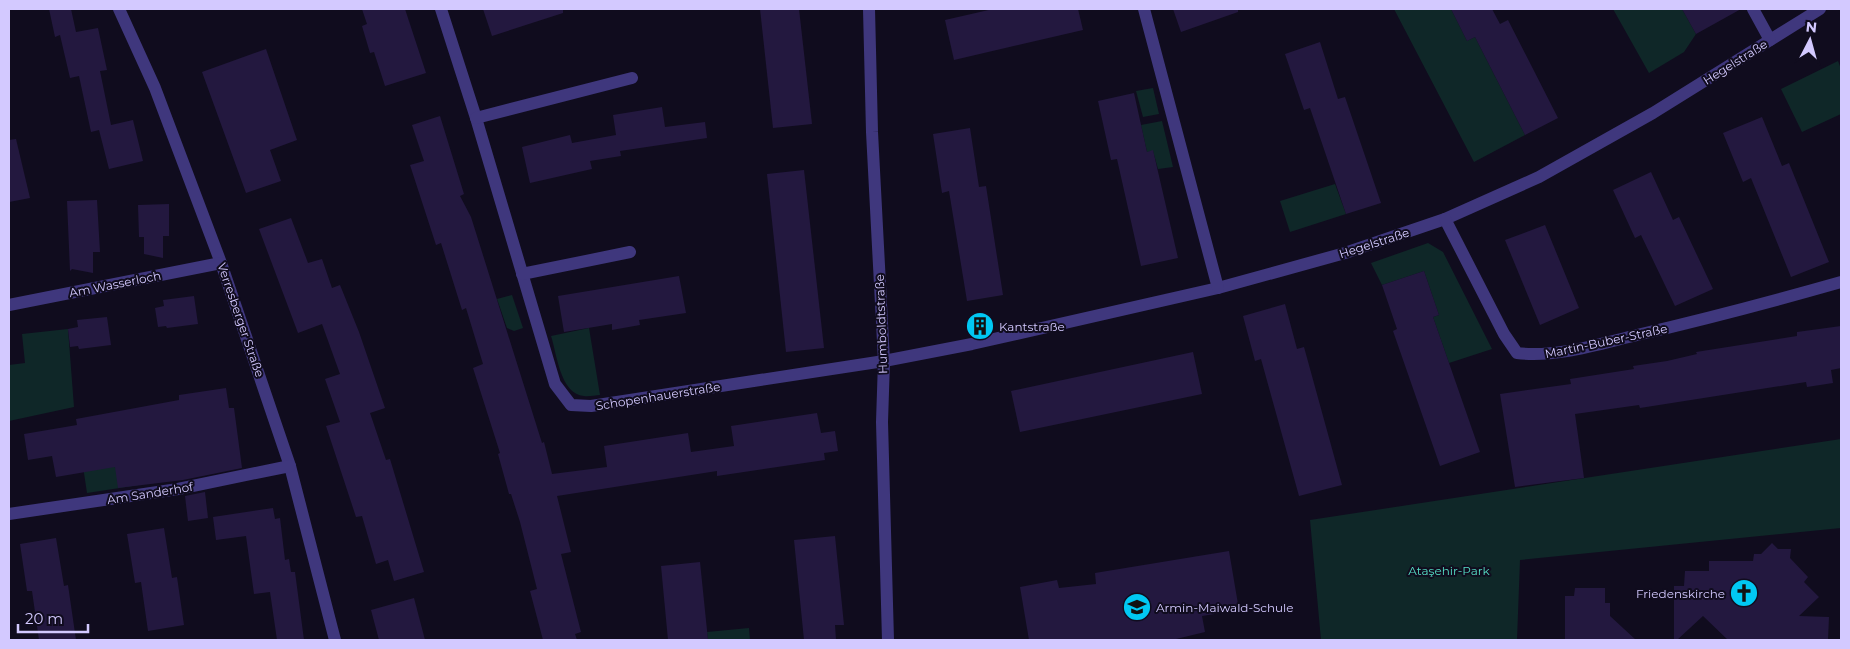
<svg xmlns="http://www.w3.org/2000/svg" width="1850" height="649" font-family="Montserrat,sans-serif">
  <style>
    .green { fill: #0f2728 }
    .building { fill: #23183f }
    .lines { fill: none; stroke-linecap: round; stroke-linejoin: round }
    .street { stroke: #3f377d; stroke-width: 12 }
    .labels { text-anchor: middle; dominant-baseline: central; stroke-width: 4; stroke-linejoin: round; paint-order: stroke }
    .street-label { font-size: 12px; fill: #d3c9ff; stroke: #100c1e }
    .poi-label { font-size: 12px; fill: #d3c9ff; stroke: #100c1e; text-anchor: start }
    .park-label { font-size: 12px; fill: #56dec6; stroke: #100c1e }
  </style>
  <rect width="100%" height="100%" fill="#100c1e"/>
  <g class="green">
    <path d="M1394,9H1451L1467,41L1475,37L1525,135L1474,162Z"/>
    <path d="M1613,9H1682L1696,34L1684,52L1649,73Z"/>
    <path d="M1838,61L1841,69V114L1802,132L1781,89Z"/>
    <path d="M1153,88L1159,114L1143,117L1136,91Z"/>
    <path d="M1162,121L1173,167L1158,169L1153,151L1147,152L1141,125Z"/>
    <path d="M1335,184L1346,214L1290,232L1280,201Z"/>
    <path d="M1428,243L1443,252L1492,349L1449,363L1433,317L1439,315L1424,271L1382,285L1371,263Z"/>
    <path d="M512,295L523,328L514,331L507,328L497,299Z"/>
    <path d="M589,328L600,395C595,395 589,397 584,396C560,394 557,354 551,336Z"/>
    <path d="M68,329L74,407L9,421V365L25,363L22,334Z"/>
    <path d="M1841,439V528L1520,560L1517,640H1321L1310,520Z"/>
    <path d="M110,442L139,485L87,493L80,446Z"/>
    <path d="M749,628L750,640H708L707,632Z"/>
  </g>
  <g class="building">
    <path d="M49,9H71L76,32L98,28L107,70L100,71L111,125L133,120L143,161L109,169L99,130L91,132L79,76L70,78L60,35L55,37Z"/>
    <path d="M362,9H405L426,73L385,86L374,52L370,53L362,26L367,24Z"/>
    <path d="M483,9H563V13L492,36Z"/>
    <path d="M760,9H799L812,124L773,128Z"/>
    <path d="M993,9H1078L1083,30L954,60L945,20Z"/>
    <path d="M1173,9H1238V12L1181,32Z"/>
    <path d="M1451,9H1492L1500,24L1508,20L1558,118L1525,135L1475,37L1467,41Z"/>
    <path d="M1682,9H1741L1696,34Z"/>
    <path d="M1320,42L1338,99L1345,97L1381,203L1346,214L1310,108L1304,110L1285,54Z"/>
    <path d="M266,49L297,140L270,150L281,181L246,193L202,72Z"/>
    <path d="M1134,93L1147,152L1153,150L1178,258L1141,266L1117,159L1111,160L1098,101Z"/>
    <path d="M662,107L665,127L705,122L707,138L620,151L621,156L590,161L592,169L530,183L522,147L570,135L572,143L616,135L613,115Z"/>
    <path d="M440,116L464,194L460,196L471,217L542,443L544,442L552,474L607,467L604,446L688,433L691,452L734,446L731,426L817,413L821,433L835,431L838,451L824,453L825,460L717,476V471L557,496L571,552L561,554L581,632L575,634L577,640H543L530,591L537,589L520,522L511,494H509L498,454L500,453L473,368L483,364L466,308L462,310L441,243L436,245L410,165L424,161L412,125Z"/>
    <path d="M1762,117L1782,166L1789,163L1829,262L1791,277L1751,178L1743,182L1723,133Z"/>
    <path d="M970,128L979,187L986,186L1003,295L967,301L949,191L942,193L933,134Z"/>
    <path d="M16,139L30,198L9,202V140Z"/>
    <path d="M804,170L824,348L786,352L767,174Z"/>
    <path d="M1651,172L1673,220L1679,217L1713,289L1675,306L1641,235L1635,238L1613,190Z"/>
    <path d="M97,200L100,252H93V273L72,269L70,271L67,201Z"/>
    <path d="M169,204V236H163V258L144,254V237H139L138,205Z"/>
    <path d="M291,218L308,263L322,259L332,288L340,285L359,332L385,408L370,413L386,460L390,459L424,572L394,581L388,560L376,564L362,516L356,517L326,426L340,422L325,379L340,374L322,324L298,333L259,229Z"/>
    <path d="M1545,225L1579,308L1540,325L1505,240Z"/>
    <path d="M1424,271L1439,315L1433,317L1480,452L1440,466L1393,331L1397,329L1382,285Z"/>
    <path d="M679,276L686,313L639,320L640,325L612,330V324L564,332L558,296Z"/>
    <path d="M194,296L198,324L167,328L166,326L158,327L155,308L164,306L163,300Z"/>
    <path d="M1285,304L1297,349L1304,347L1342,485L1299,496L1261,359L1255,361L1243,316Z"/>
    <path d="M107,317L111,345L79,349L78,346L70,347L68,329L78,327L77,320Z"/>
    <path d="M1841,326V368L1831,370L1833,383L1807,387L1806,382L1640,408L1639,405L1575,414L1584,478L1515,487L1500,394L1571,384L1570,379L1634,369L1633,366L1667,361L1697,354L1696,352L1797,336V332Z"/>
    <path d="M1193,352L1202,394L1020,432L1011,391Z"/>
    <path d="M226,388L229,408H234L242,468L183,480L118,488L115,467L56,477L52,456L28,460L24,434L77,425L76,419L179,400V395Z"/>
    <path d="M205,492L208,518L188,521L185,496Z"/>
    <path d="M273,508L275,519L280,518L285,560L289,559L291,572H295L304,640H277L270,592L254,594L246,536L216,540L213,517Z"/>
    <path d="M164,528L172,578L177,577L184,625L148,631L141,582L135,583L127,534Z"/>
    <path d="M835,536L844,625H835L836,640H804L794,540Z"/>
    <path d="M56,538L64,586L68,585L76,640H39L32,591H27L20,544Z"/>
    <path d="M1772,543L1778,549H1791L1790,558L1808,577L1804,582L1819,597L1799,616L1829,617L1828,640H1728L1703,616L1677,640H1674V586H1684L1685,571H1709V561H1753L1754,554H1761Z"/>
    <path d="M1229,551L1239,610L1202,616L1205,632L1172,640H1029L1020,587L1057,580L1059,588L1096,584L1095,573Z"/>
    <path d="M700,562L708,640H668L661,566Z"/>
    <path d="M1575,588H1605V603H1610V616L1636,640H1565V596H1574Z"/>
    <path d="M414,598L425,640H379L371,610Z"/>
  </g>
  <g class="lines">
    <g class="street">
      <path d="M119,9L155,88L221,263L290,466L335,640"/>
      <path d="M441,9L476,118L555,384L571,405L591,406L884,361L972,344L1218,288L1345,253L1445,219L1539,177L1653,113L1820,9"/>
      <path d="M869,9L872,132L884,361L882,422L888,640"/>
      <path d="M1144,9L1218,288"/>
      <path d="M1753,9L1770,40"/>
      <path d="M476,118L632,78"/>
      <path d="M1445,219L1504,334L1517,353C1556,358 1599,344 1637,335C1706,319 1774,301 1841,282"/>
      <path d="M522,274L630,252"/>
      <path d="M9,305L221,263"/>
      <path d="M9,514L178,489L290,466"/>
    </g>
  </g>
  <defs>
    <symbol id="building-disc" viewBox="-11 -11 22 22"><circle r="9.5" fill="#01c8f3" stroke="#100c1e"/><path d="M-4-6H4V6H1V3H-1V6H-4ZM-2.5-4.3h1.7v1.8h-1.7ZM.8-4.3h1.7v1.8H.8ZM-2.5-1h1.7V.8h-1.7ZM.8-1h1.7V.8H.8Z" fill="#111"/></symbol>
    <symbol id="church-disc" viewBox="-11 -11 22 22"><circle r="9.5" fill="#01c8f3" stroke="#100c1e"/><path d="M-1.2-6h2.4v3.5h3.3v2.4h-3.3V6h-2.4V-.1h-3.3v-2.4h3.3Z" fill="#111"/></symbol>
    <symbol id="school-disc" viewBox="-11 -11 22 22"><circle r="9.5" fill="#01c8f3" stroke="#100c1e"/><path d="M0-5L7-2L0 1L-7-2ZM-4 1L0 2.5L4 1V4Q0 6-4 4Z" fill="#111"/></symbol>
  </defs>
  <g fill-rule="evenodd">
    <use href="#building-disc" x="964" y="310" width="32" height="32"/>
    <use href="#church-disc" x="1728" y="577" width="32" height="32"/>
    <use href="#school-disc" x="1121" y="591" width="32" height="32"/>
  </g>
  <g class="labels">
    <g class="street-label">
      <text transform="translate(1735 62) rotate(-32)">Hegelstraße</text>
      <text transform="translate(1374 243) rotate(-18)">Hegelstraße</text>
      <text transform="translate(115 284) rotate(-11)">Am Wasserloch</text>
      <text transform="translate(241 320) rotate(71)">Verresberger Straße</text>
      <text transform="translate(881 324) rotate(-92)">Humboldtstraße</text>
      <text transform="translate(1606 341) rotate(-12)">Martin-Buber-Straße</text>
      <text transform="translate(658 396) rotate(-9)">Schopenhauerstraße</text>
      <text transform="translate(150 493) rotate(-9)">Am Sanderhof</text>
    </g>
    <g class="poi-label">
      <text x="999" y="326">Kantstraße</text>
      <text x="1725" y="593" text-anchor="end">Friedenskirche</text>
      <text x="1156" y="607">Armin-Maiwald-Schule</text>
    </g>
    <g class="park-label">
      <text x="1449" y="570">Ataşehir-Park</text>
    </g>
  </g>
  <rect width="1850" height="649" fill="none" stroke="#d3c9ff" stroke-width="20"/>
  <g transform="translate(1810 40) rotate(6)" stroke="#100c1e" stroke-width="4" paint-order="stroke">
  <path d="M0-4L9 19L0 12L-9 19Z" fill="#d3c9ff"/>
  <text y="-8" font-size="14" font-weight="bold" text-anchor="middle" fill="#d3c9ff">N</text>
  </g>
  <path d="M18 624v8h70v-8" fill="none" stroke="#d3c9ff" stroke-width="2.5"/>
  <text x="25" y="624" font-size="15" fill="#d3c9ff" stroke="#100c1e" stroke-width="4" paint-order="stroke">20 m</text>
</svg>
